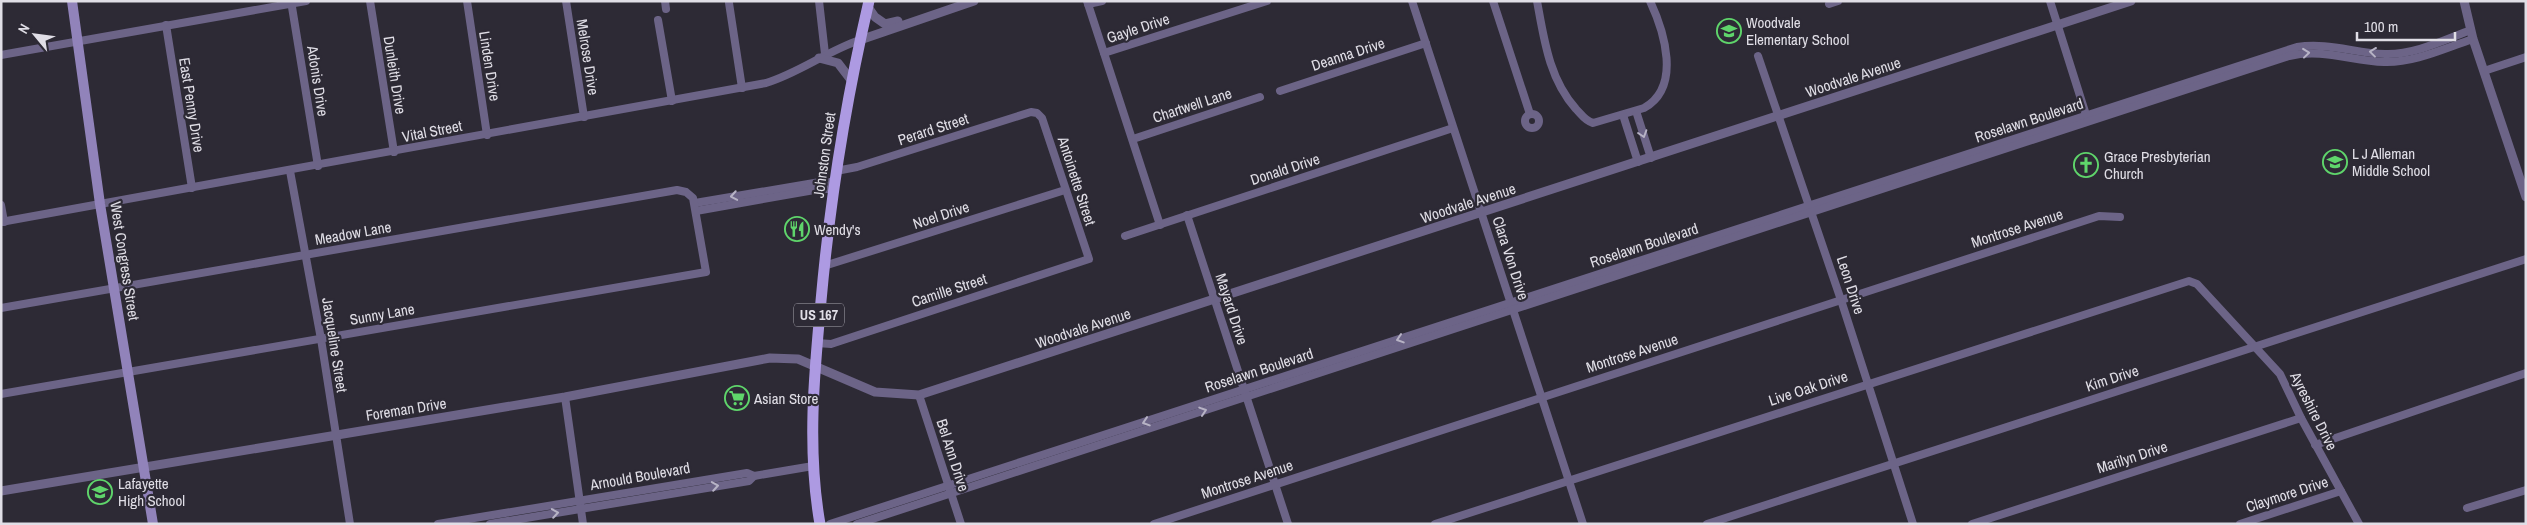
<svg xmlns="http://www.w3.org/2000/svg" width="2527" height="525" font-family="'Archivo Narrow',sans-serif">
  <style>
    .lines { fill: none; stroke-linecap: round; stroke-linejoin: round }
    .minor { stroke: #6c6487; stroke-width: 8 }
    .tertiary { stroke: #6c6487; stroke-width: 9 }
    .secondary { stroke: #9183ba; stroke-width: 10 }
    .primary { stroke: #ad9ae2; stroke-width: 11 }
    .oneway { stroke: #b7b3c5 }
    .labels { text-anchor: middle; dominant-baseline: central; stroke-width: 4.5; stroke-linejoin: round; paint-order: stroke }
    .shield { fill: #2d2a35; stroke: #aaa8b1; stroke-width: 1 }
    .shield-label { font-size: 14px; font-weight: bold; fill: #e0dee6 }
    .poi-label { font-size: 15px; fill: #e0dee6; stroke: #2d2a35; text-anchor: start }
    .street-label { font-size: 15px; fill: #e0dee6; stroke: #2d2a35 }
  </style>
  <rect width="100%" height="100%" fill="#2d2a35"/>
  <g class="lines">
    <g class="minor">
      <path d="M291,1L318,166"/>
      <path d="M370,1L394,152"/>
      <path d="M467,1L487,135"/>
      <path d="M566,1L584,117"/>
      <path d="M665,1L666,9"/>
      <path d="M819,1L825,54"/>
      <path d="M1087,1L1160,225"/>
      <path d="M1412,1L1583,524"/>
      <path d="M1493,1L1530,114"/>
      <path d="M1537,1C1544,39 1549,79 1576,109C1581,114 1585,121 1593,123L1644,108C1682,87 1664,31 1650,1"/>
      <path d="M2050,1L2087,118"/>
      <path d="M729,3L742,88"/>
      <path d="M1088,4L1102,1"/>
      <path d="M1829,4L1838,1"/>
      <path d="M658,20L672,101"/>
      <path d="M166,25L192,188"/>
      <path d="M1104,53L1267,1"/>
      <path d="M1,55L306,1"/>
      <path d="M1758,56L1841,300L1913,524"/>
      <path d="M2484,71L2526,57"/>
      <path d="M1280,91L1426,43"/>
      <path d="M1636,111L1651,158"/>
      <circle cx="1532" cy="121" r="7"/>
      <path d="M1623,115L1638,162"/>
      <path d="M1133,139L1260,97"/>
      <path d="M290,171L321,339L350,524"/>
      <path d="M695,203L820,182H834"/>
      <path d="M1,205L4,222"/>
      <path d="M696,211L820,189H834"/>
      <path d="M1187,215L1288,524"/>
      <path d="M1,222L766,83C799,73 827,51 860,40"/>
      <path d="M1125,236L1453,128"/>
      <path d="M824,266L1065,190"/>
      <path d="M1,308L677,190L686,192L693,198L706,272L1,394"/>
      <path d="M817,343L831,344L1089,259L1042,118L1037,113L1031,112L857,167L836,171"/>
      <path d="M919,395L961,524"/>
      <path d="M565,397L583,524"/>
      <path d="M2315,445L2526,373"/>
      <path d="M2467,508L2526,490"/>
      <path d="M438,524L747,473L754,476"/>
      <path d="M490,524L749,481L754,476L813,466"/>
      <path d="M830,524L2297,47C2327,42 2355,53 2385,54C2414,55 2444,40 2471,30"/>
      <path d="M857,524L2289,56C2322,48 2352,61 2384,62C2415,63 2445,48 2473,39"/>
      <path d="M1154,524L2099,216L2120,217"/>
      <path d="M1435,524L2189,281L2197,284L2280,374L2301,418L2359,524"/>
      <path d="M1707,524L2526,259"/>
      <path d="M1972,524L2301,418"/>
      <path d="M2240,524L2341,491"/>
    </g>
    <g class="tertiary">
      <path d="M2464,1L2473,39L2526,197"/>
      <path d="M868,7L875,17L885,24L898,21"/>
      <path d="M860,40L974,1"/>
      <path d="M819,58L838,63L851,80"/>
      <path d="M1,491L565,397L770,358L798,359L875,392L919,395L2131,1"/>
    </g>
    <path class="secondary" d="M72,1L100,204L153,524"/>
    <path class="primary" d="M820,524C807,450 814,375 821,301C830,199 846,100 869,1"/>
  </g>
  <defs><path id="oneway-chevron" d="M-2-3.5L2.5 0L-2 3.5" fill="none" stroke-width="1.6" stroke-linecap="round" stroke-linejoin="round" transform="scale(1.25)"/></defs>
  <g class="oneway">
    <use href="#oneway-chevron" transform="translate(2373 52) rotate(-173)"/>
    <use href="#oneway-chevron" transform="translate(2306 53) rotate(-6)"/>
    <use href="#oneway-chevron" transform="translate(1643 134) rotate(72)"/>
    <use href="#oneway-chevron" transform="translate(734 196) rotate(170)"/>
    <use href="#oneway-chevron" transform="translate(1400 339) rotate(162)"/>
    <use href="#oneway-chevron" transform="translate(1203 411) rotate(-18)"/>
    <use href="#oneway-chevron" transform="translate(1146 422) rotate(162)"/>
    <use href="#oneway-chevron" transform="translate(715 486) rotate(-9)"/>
    <use href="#oneway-chevron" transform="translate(555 513) rotate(-9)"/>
  </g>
  <defs>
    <symbol id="school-ring" viewBox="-11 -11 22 22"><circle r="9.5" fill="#2d2a35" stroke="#5fd56b" stroke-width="1.5"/><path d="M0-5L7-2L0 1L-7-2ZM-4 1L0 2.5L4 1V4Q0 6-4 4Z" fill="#5fd56b"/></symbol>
    <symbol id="church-ring" viewBox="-11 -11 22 22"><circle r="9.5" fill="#2d2a35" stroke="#5fd56b" stroke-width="1.5"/><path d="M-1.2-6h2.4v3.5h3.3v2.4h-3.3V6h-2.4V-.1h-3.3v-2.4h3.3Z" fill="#5fd56b"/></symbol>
    <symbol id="restaurant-ring" viewBox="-11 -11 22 22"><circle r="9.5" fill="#2d2a35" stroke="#5fd56b" stroke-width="1.5"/><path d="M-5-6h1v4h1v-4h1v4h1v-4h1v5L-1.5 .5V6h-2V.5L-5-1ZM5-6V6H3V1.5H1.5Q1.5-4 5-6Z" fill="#5fd56b"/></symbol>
    <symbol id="supermarket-ring" viewBox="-11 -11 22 22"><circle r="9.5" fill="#2d2a35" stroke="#5fd56b" stroke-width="1.5"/><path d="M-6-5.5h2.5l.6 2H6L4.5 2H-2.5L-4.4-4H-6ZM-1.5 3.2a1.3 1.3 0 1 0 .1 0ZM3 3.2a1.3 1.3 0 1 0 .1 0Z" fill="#5fd56b"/></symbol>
  </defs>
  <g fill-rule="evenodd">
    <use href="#school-ring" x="1715" y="17" width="28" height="28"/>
    <use href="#school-ring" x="2321" y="148" width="28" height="28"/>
    <use href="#church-ring" x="2072" y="151" width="28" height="28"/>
    <use href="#restaurant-ring" x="783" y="215" width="28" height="28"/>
    <use href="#supermarket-ring" x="723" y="384" width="28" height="28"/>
    <use href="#school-ring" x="86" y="478" width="28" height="28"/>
  </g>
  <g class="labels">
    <rect class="shield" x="794" y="303.5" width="50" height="23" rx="4"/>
    <g class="shield-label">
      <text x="819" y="315">US 167</text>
    </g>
    <g class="poi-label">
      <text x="1746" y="22">Woodvale<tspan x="1746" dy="17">Elementary School</tspan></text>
      <text x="2352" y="153">L J Alleman<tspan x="2352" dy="17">Middle School</tspan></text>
      <text x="2104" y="156">Grace Presbyterian<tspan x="2104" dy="17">Church</tspan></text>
      <text x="814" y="229">Wendy's</text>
      <text x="754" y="398">Asian Store</text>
      <text x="118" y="483">Lafayette<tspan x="118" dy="17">High School</tspan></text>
    </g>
    <g class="street-label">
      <text transform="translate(1138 28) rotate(-18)">Gayle Drive</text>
      <text transform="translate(1348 54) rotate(-18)">Deanna Drive</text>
      <text transform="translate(588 57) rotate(81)">Melrose Drive</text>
      <text transform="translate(490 66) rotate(81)">Linden Drive</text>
      <text transform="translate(395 75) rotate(81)">Dunleith Drive</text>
      <text transform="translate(1853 77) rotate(-18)">Woodvale Avenue</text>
      <text transform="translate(318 81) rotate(81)">Adonis Drive</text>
      <text transform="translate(192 105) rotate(81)">East Penny Drive</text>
      <text transform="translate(1192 105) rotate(-18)">Chartwell Lane</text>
      <text transform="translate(2029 120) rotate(-18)">Roselawn Boulevard</text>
      <text transform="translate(933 129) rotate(-18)">Perard Street</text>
      <text transform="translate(432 131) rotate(-11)">Vital Street</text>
      <text transform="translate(824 155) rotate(-82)">Johnston Street</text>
      <text transform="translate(1285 169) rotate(-18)">Donald Drive</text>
      <text transform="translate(1077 181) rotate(72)">Antoinette Street</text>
      <text transform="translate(1468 203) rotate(-18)">Woodvale Avenue</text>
      <text transform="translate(941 215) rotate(-18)">Noel Drive</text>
      <text transform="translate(2017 228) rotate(-18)">Montrose Avenue</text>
      <text transform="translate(353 233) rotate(-10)">Meadow Lane</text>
      <text transform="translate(1644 245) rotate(-18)">Roselawn Boulevard</text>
      <text transform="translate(1511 258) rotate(72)">Clara Von Drive</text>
      <text transform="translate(125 261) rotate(81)">West Congress Street</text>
      <text transform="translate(1851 285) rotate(72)">Leon Drive</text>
      <text transform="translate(949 290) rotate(-18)">Camille Street</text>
      <text transform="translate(1232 309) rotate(72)">Mayard Drive</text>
      <text transform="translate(382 314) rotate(-10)">Sunny Lane</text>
      <text transform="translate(1083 328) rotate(-18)">Woodvale Avenue</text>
      <text transform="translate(335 345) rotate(81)">Jacqueline Street</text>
      <text transform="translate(1632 353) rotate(-18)">Montrose Avenue</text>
      <text transform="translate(1259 370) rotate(-18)">Roselawn Boulevard</text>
      <text transform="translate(2112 378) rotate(-18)">Kim Drive</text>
      <text transform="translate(1808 388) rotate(-18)">Live Oak Drive</text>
      <text transform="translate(406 409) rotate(-9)">Foreman Drive</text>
      <text transform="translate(2314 411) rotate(63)">Ayreshire Drive</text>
      <text transform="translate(953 455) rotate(72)">Bel Ann Drive</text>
      <text transform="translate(2132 457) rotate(-18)">Marilyn Drive</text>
      <text transform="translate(640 476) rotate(-10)">Arnould Boulevard</text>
      <text transform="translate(1247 479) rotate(-18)">Montrose Avenue</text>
      <text transform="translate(2287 494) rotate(-18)">Claymore Drive</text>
    </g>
  </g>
  <rect width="2527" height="525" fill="none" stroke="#e0dee6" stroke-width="5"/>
  <g transform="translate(35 35) rotate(299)" stroke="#2d2a35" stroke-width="4" paint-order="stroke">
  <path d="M0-4L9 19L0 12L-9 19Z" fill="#e0dee6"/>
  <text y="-8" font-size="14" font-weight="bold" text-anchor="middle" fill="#e0dee6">N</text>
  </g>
  <path d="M2357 32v8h98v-8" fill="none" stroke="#e0dee6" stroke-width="2.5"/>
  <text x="2364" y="32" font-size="15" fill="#e0dee6" stroke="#2d2a35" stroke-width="4" paint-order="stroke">100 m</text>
</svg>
